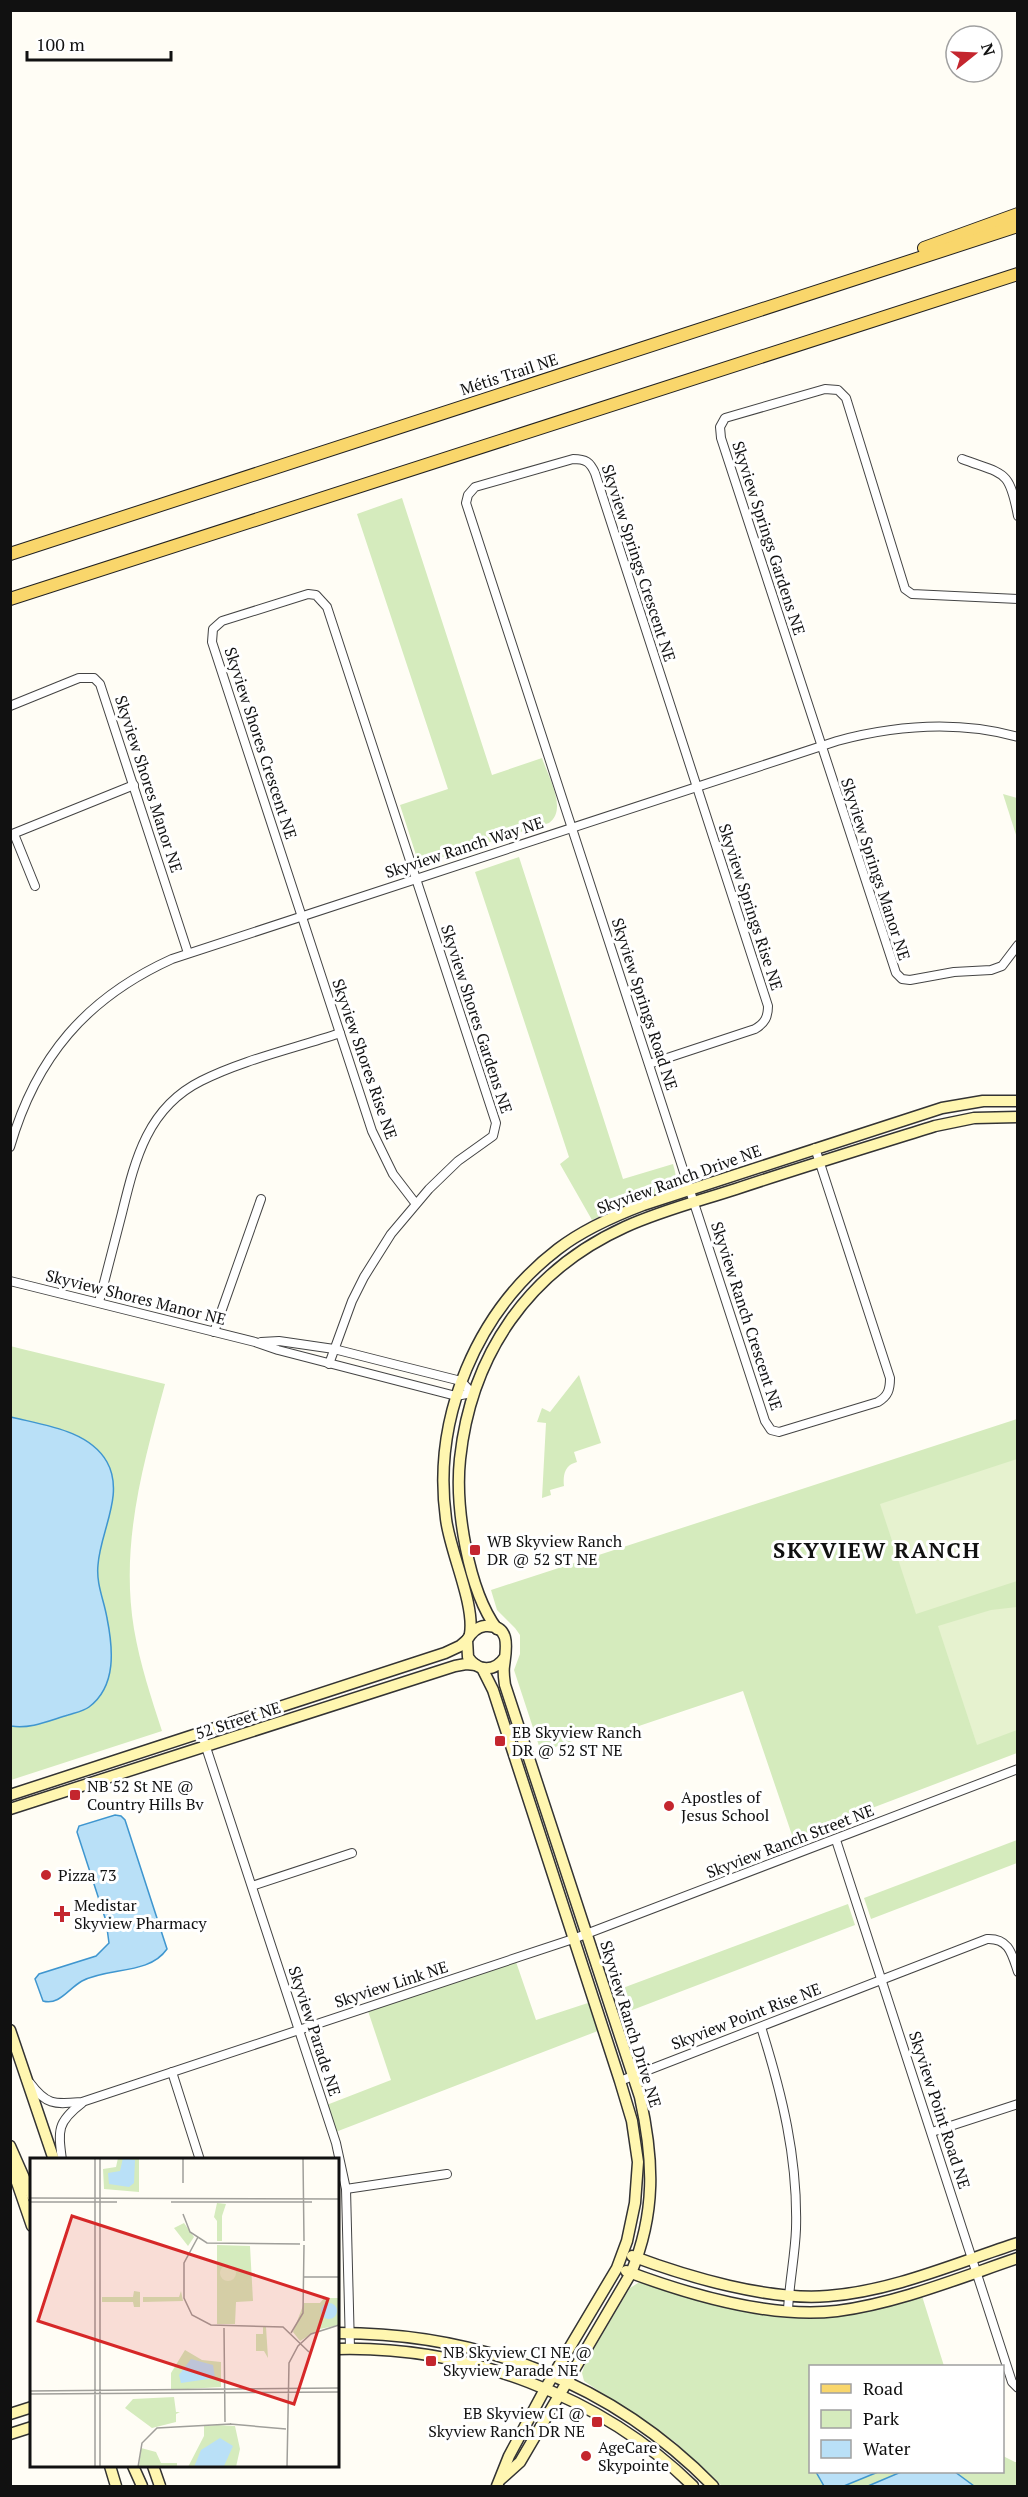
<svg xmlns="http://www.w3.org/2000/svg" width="1028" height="2497" font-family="'PT Serif',serif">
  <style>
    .green { fill: #d5ebbd }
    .pitch { fill: #e6f2cf }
    .water { fill: #b9e0f7; stroke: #3f96cf; stroke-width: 1.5 }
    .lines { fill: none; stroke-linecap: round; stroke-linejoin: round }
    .street-casing { stroke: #444; stroke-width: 10 }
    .secondary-casing { stroke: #333; stroke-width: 13 }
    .primary-casing { stroke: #222; stroke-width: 14 }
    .street { stroke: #fff; stroke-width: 8 }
    .secondary { stroke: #fff6b0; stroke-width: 10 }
    .primary { stroke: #f9d66b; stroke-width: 12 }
    .poi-dot { fill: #c4262e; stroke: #fff; stroke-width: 2 }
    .labels { text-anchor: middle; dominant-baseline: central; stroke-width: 6; stroke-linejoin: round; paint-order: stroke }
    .street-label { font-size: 16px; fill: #111; stroke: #fff }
    .poi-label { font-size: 16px; fill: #111; stroke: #fff; text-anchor: start }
    .district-label { font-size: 22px; font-weight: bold; letter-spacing: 1.5px; fill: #111; stroke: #fff }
    .inset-road { fill: none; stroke: #a09f9a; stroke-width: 1.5 }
    .view { fill: #d62828; fill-opacity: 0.15; stroke: #d62828; stroke-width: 3 }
    .inset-edge { fill: none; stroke: #111; stroke-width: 3 }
  </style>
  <rect width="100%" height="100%" fill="#fffdf5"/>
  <g class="green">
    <path d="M402,498L492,775L542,758C548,776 568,810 549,823L427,862L416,855L400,805L448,789L357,514Z"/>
    <path d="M1003,794L1017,798V838Z"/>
    <path d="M519,857L623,1179L673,1164C675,1172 679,1182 672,1189L631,1202L592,1220L560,1164L569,1157L475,872Z"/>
    <path d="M10,1346L165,1384C143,1465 120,1544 134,1629C140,1664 151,1697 162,1731L11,1780Z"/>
    <path d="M579,1375L601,1443L574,1452L577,1462C565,1465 563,1474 564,1486L550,1490L551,1495L542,1498L546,1423L537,1422L542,1408L550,1412Z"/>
    <path d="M1017,1419V1753L793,1838L743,1691L621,1732L592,1734L541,1752L514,1670L520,1654V1635L515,1628L497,1610L491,1590Z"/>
    <path d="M1017,1840V1863L871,1919L864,1898Z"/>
    <path d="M848,1904L855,1925L627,2012L620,1989Z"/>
    <path d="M515,1959L536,2020L594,2001L603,2029L333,2133L324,2106L391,2080L367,2008Z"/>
    <path d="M638,2283H644C679,2293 714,2306 750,2313C806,2323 868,2313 922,2296L944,2366H810V2472H1002L1003,2456L1015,2462H1017V2486H722L675,2442L584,2381L582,2373L585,2364L625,2296L630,2288Z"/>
  </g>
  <g class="pitch">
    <path d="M1017,1459V1581L916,1614L880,1504Z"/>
    <path d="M1017,1607V1730L977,1745L938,1626L991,1610Z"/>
  </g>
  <g class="water">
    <path d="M11,1417C43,1425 89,1430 107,1462C125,1494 100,1532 98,1565C96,1584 104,1600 107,1618C113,1648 117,1686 89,1707C84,1711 74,1713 68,1715C48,1721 31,1729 11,1726Z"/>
    <path d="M115,1815L121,1816L125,1820L167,1949C149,1975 109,1967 82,1981C69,1988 59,2006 43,2001L35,1979L39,1974L96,1956L109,1943L106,1921L77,1832L79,1826Z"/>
    <path d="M816,2472H878L844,2486H824Z"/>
    <path d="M901,2472H955L974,2486H868Z"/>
  </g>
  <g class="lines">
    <defs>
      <g id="street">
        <path d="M962,459C1005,475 1009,469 1018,516"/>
        <path d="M1018,599L912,594L905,589L846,398L838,390L825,389L725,418L720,427L721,438L896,973L902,979L910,980L954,972L991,970L1002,966L1018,945"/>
        <path d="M10,706L79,678H94L100,684L188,953"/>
        <path d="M14,834L35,886"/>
        <path d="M10,835L134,785"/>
        <path d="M649,1064L755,1029C765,1023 768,1017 768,1006L595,473C590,462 586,459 573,459L475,487L468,495L466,503L765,1421L771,1430L779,1432L878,1402C888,1396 890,1390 890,1378L815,1148"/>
        <path d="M10,1147C36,1057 86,998 172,959L837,741C897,725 957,720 1018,737"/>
        <path d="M10,1281L255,1342L278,1350L456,1396L472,1393"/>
        <path d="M99,1302C107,1272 114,1243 122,1213C135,1160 147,1108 201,1081C242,1060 296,1048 340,1033"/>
        <path d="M214,1332L261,1199"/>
        <path d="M261,1342L279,1341L334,1349L397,1365L461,1381L472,1393"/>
        <path d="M329,1364L352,1301L364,1277L391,1234L429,1189L458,1161L493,1136L496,1123L327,607L316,595L308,594L222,621L213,629L212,642L372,1131L393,1174L416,1204"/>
        <path d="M201,1732L336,2143L346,2189L350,2348"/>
        <path d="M836,1840L1012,2382L1018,2388"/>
        <path d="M252,1886L352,1853"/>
        <path d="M761,2027C782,2094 798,2158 796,2229C795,2256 789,2284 788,2311"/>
        <path d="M172,2072L200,2160"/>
        <path d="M620,2081L987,1939C1009,1938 1012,1954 1018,1972"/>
        <path d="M30,2083C47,2106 55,2104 82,2102L573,1939L1018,1769"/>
        <path d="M932,2132L1018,2104"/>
        <path d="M62,2160C58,2130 57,2122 82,2103"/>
        <path d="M346,2189L447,2174"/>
      </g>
      <g id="secondary">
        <path d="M497,1629C468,1590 455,1507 460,1459C471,1355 528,1271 625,1227C660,1211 699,1201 736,1189C802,1167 868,1147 935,1126L974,1118L1018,1117"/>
        <path d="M470,1634C475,1604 450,1552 446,1519C432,1417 477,1311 558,1249C584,1229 614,1216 643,1205L942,1108L983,1101H1018"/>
        <path d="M482,1668L493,1690L620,2081L632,2121L638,2162L635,2203L627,2241L617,2268L545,2389L509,2456L497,2486"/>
        <path d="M10,1795L445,1653L460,1646L467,1640"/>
        <path d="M10,1809L455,1666L466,1664L476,1665"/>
        <path d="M10,2030L54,2160"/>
        <path d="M10,2146L32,2196"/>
        <path d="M10,2162L32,2226"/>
        <path d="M632,2256C688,2277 769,2301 828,2296C893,2291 956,2263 1018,2243"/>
        <path d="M626,2271C687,2294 772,2319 837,2311C898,2303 959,2278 1018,2258"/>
        <path d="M338,2333C481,2333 612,2383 713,2486"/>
        <path d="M338,2349C467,2346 600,2395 693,2486"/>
        <path d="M10,2414L32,2407"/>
        <path d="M10,2434L32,2427"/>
        <path d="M110,2466L116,2486"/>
        <path d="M133,2466L142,2486"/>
        <path d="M153,2466L160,2486"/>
        <path d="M501,2479L520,2462L631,2273C656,2213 654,2160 640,2097L505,1685C504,1678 503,1672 504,1666C506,1650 512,1624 485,1626C476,1627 471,1633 467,1640L468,1657C478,1672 495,1672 505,1657"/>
      </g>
      <g id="primary">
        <path d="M924,248L1018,214"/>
        <path d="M10,554L1018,226"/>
        <path d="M10,599L1018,274"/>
      </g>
    </defs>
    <use href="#street" class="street-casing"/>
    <use href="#secondary" class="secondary-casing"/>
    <use href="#primary" class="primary-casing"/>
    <use href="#street" class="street"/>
    <use href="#secondary" class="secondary"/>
    <use href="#primary" class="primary"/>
  </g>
  <g class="poi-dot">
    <rect x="469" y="1544" width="12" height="12" rx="3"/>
    <rect x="494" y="1735" width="12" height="12" rx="3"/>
    <rect x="69" y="1789" width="12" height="12" rx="3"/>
    <circle cx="669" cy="1806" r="6"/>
    <circle cx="46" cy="1875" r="6"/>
    <path d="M59 1905h6v6h6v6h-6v6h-6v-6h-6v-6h6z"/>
    <rect x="425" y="2355" width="12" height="12" rx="3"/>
    <rect x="591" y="2416" width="12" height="12" rx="3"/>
    <circle cx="586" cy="2456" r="6"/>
  </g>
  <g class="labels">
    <g class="street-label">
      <text transform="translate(509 374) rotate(-18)">Métis Trail NE</text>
      <text transform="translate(769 538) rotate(72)">Skyview Springs Gardens NE</text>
      <text transform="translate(639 563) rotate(72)">Skyview Springs Crescent NE</text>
      <text transform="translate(261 743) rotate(72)">Skyview Shores Crescent NE</text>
      <text transform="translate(149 784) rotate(72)">Skyview Shores Manor NE</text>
      <text transform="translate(464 847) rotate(-18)">Skyview Ranch Way NE</text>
      <text transform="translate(876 869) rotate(72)">Skyview Springs Manor NE</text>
      <text transform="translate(751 907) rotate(72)">Skyview Springs Rise NE</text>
      <text transform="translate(645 1004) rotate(72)">Skyview Springs Road NE</text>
      <text transform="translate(477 1019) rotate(72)">Skyview Shores Gardens NE</text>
      <text transform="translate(365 1059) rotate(71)">Skyview Shores Rise NE</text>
      <text transform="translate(679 1179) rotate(-20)">Skyview Ranch Drive NE</text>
      <text transform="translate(136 1297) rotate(14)">Skyview Shores Manor NE</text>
      <text transform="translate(747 1316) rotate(72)">Skyview Ranch Crescent NE</text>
      <text transform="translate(238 1720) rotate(-18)">52 Street NE</text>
      <text transform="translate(790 1841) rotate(-21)">Skyview Ranch Street NE</text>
      <text transform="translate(391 1984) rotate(-18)">Skyview Link NE</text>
      <text transform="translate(746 2016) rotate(-21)">Skyview Point Rise NE</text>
      <text transform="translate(631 2024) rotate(73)">Skyview Ranch Drive NE</text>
      <text transform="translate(315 2031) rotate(72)">Skyview Parade NE</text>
      <text transform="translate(940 2110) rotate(72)">Skyview Point Road NE</text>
    </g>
    <g class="poi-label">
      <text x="487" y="1541">WB Skyview Ranch<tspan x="487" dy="18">DR @ 52 ST NE</tspan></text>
      <text x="512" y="1732">EB Skyview Ranch<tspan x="512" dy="18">DR @ 52 ST NE</tspan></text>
      <text x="87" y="1786">NB 52 St NE @<tspan x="87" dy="18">Country Hills Bv</tspan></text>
      <text x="681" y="1797">Apostles of<tspan x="681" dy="18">Jesus School</tspan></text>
      <text x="58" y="1875">Pizza 73</text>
      <text x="74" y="1905">Medistar<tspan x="74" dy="18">Skyview Pharmacy</tspan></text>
      <text x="443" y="2352">NB Skyview CI NE @<tspan x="443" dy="18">Skyview Parade NE</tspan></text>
      <text x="585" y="2413" text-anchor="end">EB Skyview CI @<tspan x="585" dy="18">Skyview Ranch DR NE</tspan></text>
      <text x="598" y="2447">AgeCare<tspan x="598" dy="18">Skypointe</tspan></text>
    </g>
    <g class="district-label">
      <text x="877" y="1549">SKYVIEW RANCH</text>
    </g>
  </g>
  <g transform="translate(30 2158)">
    <rect width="309" height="309" fill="#fffdf5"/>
    <path d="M88,0H109V34L74,31L73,11L86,9ZM187,45L196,46L192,58V83H187V63L184,59ZM154,65L164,79L158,88L144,70ZM187,87L220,88L223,143L206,144L205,166H187ZM104,133L110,134V149H104L103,144H72V139H103ZM151,133L153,143L113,144V139H149ZM294,140H309V167L290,171L270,183L263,174L274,145H290ZM233,169H236L238,200L234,193H226V176H233ZM155,192L172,202L191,204V229L141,232V215ZM144,239L146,254H150L146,256V264L122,270L95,250L103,241ZM188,267L205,268L210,291L206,309H158L174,278V268ZM111,290L126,294L131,305H147V309H109Z" fill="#d5ebbd"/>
    <path d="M190 115a8 8 0 1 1 16 0a8 8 0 1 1-16 0Z" fill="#e6f2cf"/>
    <path d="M93,0L105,2L104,25L99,29L79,26L78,15L90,13ZM291 153a8 8 0 1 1 16 0a8 8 0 1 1-16 0ZM161,201L183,207L185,220L151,225L149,217ZM190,280L203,288L194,308L164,309L171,292Z" fill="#b9e0f7"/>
    <path class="inset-road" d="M65,0V309M273,0L274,83M153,25V0M0,40L309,41M0,44H87M141,44H282M153,56L160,74L177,85L270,86M168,79L154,105V140L162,157L181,167L253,169L279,194M273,119H309M194,170L195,264M261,175L273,155L274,87M0,233L309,230M0,236L309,234M200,266L256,271M70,309V0M108,309L112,285L127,270L201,266M257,309L259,205L268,188L281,176L309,167"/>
    <path class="view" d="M42,58L298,141L264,246L8,163Z"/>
    <rect width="309" height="309" class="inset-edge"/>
  </g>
  <rect width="1028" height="2497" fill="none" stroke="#111111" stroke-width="24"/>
  <rect x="809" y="2365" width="195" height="108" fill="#ffffff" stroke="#a0a0a0" stroke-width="1.5"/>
  <rect x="821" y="2384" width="30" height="9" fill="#f9d66b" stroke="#a0a0a0" stroke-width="1.5"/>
  <text x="863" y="2395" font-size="18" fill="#111111">Road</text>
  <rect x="821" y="2410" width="30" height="18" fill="#d5ebbd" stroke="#a0a0a0" stroke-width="1.5"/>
  <text x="863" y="2425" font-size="18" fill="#111111">Park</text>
  <rect x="821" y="2440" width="30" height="18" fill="#b9e0f7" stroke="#a0a0a0" stroke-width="1.5"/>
  <text x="863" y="2455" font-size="18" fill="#111111">Water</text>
  <g transform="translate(974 54) rotate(72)"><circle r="28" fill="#ffffff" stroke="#a0a0a0" stroke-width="1.5"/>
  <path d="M0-4.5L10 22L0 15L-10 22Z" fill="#c4262e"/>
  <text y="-9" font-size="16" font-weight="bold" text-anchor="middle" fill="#111111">N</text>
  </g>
  <path d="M27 51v9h144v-9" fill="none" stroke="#111111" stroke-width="3"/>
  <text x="36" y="51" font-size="18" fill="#111111" stroke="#ffffff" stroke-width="4.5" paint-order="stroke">100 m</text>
</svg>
